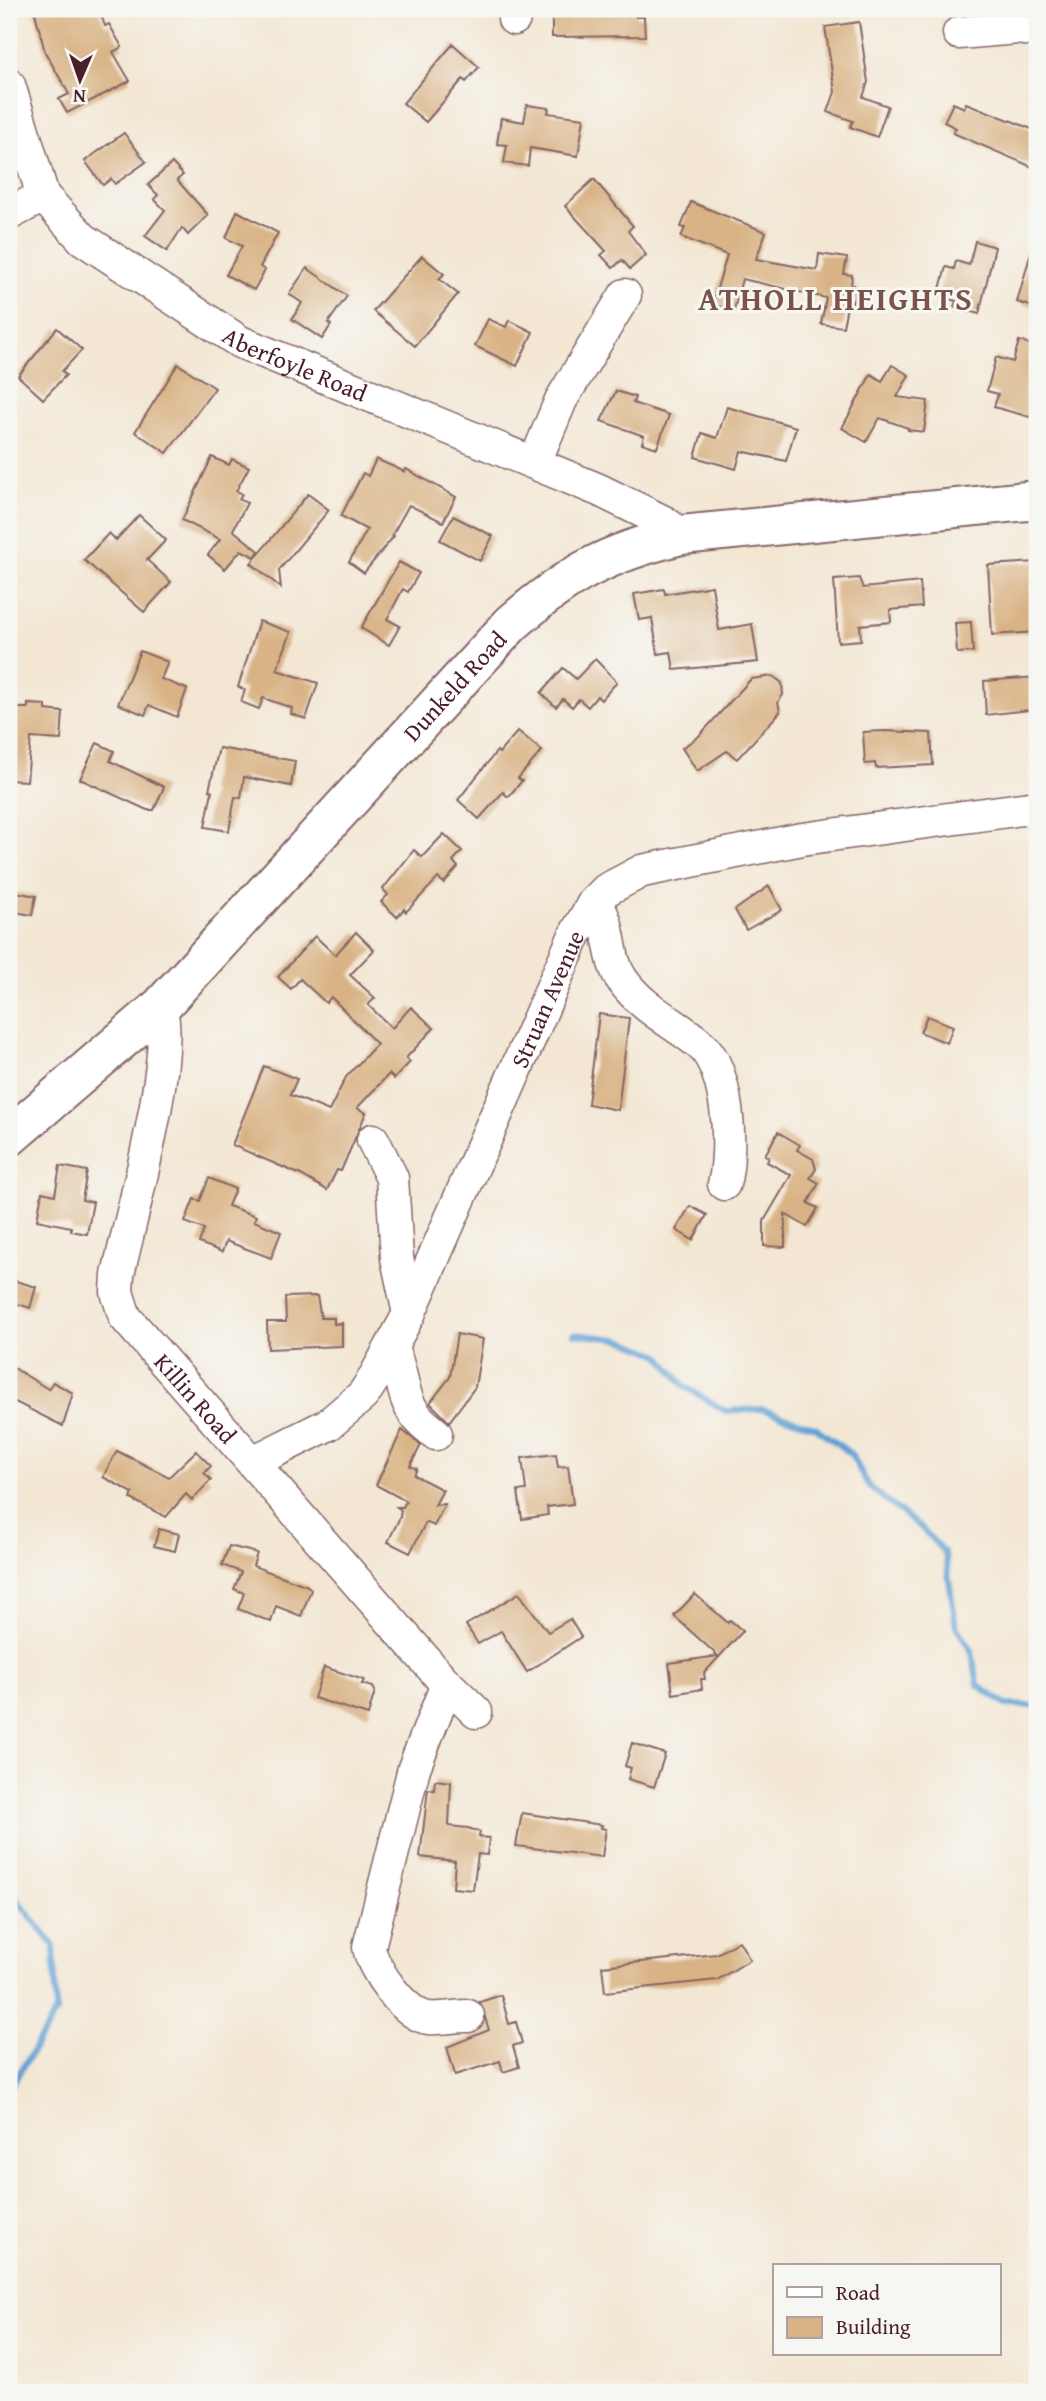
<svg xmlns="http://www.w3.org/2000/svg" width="1046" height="2401" font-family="'Gentium Book Plus',serif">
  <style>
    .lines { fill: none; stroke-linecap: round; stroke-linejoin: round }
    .stream { stroke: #62a1d4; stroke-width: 6 }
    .building { fill: #d9b385 }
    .minor-casing { stroke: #856566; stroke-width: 35 }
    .major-casing { stroke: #856566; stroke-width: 42 }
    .minor { stroke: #fff; stroke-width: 32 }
    .major { stroke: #fff; stroke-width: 38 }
    .labels { text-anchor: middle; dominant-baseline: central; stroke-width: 6; stroke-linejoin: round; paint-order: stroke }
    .street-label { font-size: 24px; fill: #4a1f2b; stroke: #f6f6f2 }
    .district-label { font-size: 32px; font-weight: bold; letter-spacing: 2px; fill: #7c534a; stroke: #f6f6f2 }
  </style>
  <rect width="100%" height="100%" fill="#f6f6f2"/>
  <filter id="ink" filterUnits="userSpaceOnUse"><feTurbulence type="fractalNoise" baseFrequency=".0143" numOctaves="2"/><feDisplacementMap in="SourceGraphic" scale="14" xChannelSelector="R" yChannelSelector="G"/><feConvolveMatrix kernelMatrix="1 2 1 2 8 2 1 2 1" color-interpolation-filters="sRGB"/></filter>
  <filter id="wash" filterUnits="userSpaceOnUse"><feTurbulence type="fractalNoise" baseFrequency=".00686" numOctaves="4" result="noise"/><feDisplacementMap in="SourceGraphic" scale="28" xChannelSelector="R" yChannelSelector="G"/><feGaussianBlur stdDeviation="1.57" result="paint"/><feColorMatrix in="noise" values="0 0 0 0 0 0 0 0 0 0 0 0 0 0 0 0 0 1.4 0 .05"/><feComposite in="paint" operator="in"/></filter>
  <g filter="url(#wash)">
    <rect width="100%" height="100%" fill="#f3e7d4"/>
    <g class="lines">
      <g class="stream">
        <path d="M574,1334L619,1339L660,1355L684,1386L725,1411L762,1409L815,1427L851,1454L869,1487L921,1528L945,1553L956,1626L972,1652L978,1685L1006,1705L1037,1706"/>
        <path d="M9,1889L54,1946L56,2012L9,2090"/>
      </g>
    </g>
    <g id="blocks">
      <g class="building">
        <path d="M34,9H99L105,26L109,24L122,47L113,52L130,81L67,113L59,99L69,94L45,52Z"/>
        <path d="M552,9H636V17H644L645,36L552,37Z"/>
        <path d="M859,22L868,82L863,97L888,106L877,137L850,127L853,121L828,112L835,92L825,27Z"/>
        <path d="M453,44L479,67L466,82L463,79L426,122L403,103Z"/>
        <path d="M953,103L964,108L966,103L1037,131V169L953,133L956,128L944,122Z"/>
        <path d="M527,105L549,108L548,113L584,118L578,156L530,148L528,166L504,163L507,145L497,144L501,118L524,122Z"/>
        <path d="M124,133L146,162L115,184L111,179L103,185L85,161Z"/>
        <path d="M172,163L183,175L177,180L208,215L188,235L182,228L167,251L145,236L165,210L154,199L158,195L148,185Z"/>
        <path d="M594,179L633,226L628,231L646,255L630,269L622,260L613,268L601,255L606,251L565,206Z"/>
        <path d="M691,202L766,232L756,259L817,270L819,254L847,258L844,274L852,275L851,285L856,286L853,302L848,301L843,327L821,324L826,298L742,279L734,310L712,305L727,255L681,237L685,228L681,227Z"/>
        <path d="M237,211L278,233L260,267L265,270L254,290L226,275L242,246L226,238Z"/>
        <path d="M975,241L995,247L979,314L954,307L956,301L938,296L946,267L954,269L956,261L969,265Z"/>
        <path d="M1032,249L1037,250V308L1017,302Z"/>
        <path d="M422,256L444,274L439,279L458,294L415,346L373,311Z"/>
        <path d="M307,268L347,296L328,323L331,325L322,339L292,319L302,303L289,294Z"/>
        <path d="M488,319L506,327L509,320L533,332L517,366L475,346Z"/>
        <path d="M57,328L82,350L62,371L66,375L43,399L18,376Z"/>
        <path d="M1019,341L1037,346V419L994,407L998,394L987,391L996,357L1013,362Z"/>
        <path d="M178,364L215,388L167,453L135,432Z"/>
        <path d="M892,365L909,375L897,397L928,401L924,432L908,430V428L880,418L866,442L842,428L871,374L882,381Z"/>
        <path d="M616,391L635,397L633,403L669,415L657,448L642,443L644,436L601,421Z"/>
        <path d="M727,407L796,427L786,461L741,451L736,469L695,457L702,433L717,438Z"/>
        <path d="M212,457L229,465L232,459L249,467L236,491L242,494L239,499L247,503L233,530L259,551L255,557L241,550L225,569L208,555L220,539L182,520Z"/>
        <path d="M376,459L405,472L406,469L456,497L443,522L409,505L392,535L394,536L364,573L349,562L367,530L341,516L363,473L368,476Z"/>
        <path d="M308,494L329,510L279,570L281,588L251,563Z"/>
        <path d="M139,515L166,540L147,560L171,582L144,612L84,560L109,533L116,540Z"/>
        <path d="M453,516L493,536L480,561L440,540Z"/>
        <path d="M399,562L419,573L408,592L403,589L387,619L400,626L389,645L361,628Z"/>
        <path d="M1037,562V632L992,635L988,565Z"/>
        <path d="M859,578L863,588L920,582L922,607L890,610L891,622L860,625L861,640L838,642L834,580Z"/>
        <path d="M712,586L719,630L752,624L758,662L674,670L671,652L658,654L652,618L639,620L634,594L664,589L665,594Z"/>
        <path d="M259,621L291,632L277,670L318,683L306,719L291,714L292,708L263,698L259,709L241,702L245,690L238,687Z"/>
        <path d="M971,622L973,652L957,653L955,623Z"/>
        <path d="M140,651L168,662L161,679L187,689L177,717L149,705L145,715L118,704Z"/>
        <path d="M595,659L617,682L601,700L597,696L588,707L579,699L572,707L563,699L556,707L541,693L563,668L576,679Z"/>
        <path d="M773,676L782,683L783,695L778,702L780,712L737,759L727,751L697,771L682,748L699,736L751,679Z"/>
        <path d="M1037,677V709L986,715L984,681Z"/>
        <path d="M28,704L46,705V710L63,712L61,740L31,738L27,781L9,780V708H28Z"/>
        <path d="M518,731L542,751L518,778L522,781L508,797L503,792L479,819L458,800L497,751L499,753Z"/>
        <path d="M885,731L931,733L933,765L876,768L875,763L865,764L863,732Z"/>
        <path d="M97,743L114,751L110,761L164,787L154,810H147L80,779Z"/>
        <path d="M219,748L295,761L291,786L244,777L241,798L235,797L229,831L205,827L212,791L209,790Z"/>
        <path d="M444,834L462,851L453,861L458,867L444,883L438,878L406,912L404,909L397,917L381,902L388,895L383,889L414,850L422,857Z"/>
        <path d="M769,886L782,910L746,930L735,910Z"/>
        <path d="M11,891L36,896L32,915L9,911Z"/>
        <path d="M356,932L374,950L350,975L375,998L368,1005L392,1028L411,1007L434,1028L406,1058L410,1062L394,1079L389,1074L357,1108L366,1113L341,1171L337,1170L327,1190L301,1175L232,1145L264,1066L297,1079L290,1095L329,1111L346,1077L377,1044L331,997L326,1003L300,979L291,989L278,977L315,936L335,955Z"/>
        <path d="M599,1014L629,1018L618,1110L588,1104Z"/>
        <path d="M927,1016L953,1026L947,1043L920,1032Z"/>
        <path d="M778,1132L800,1145L797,1150L813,1159L816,1169L810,1178L819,1183L808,1203L818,1208L807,1227L785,1214V1247L764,1246V1221L791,1175L767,1162L769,1157L765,1155Z"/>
        <path d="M60,1166L87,1171L82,1200L93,1202L87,1234L71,1231V1227L37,1220L42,1192L55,1195Z"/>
        <path d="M209,1178L235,1189L228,1206L256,1216L254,1221L281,1232L271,1258L226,1241L222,1252L199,1243L204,1229L185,1222L194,1199L200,1201Z"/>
        <path d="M690,1206L707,1215L693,1240L676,1230Z"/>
        <path d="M9,1279L36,1287L30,1308L9,1301Z"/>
        <path d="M317,1296L321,1318H334V1324L342,1323V1346L268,1349L267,1322H286L285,1297Z"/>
        <path d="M457,1334L483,1339L475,1387L449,1422L430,1403L450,1377Z"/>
        <path d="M9,1365L48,1389L53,1382L73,1393L63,1426L9,1399Z"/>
        <path d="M402,1430L421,1445L410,1466L417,1469L414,1475L443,1490L435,1505L445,1504L434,1526L426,1522L410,1553L388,1542L400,1517L401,1510L397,1507H403L406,1501L376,1485Z"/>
        <path d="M117,1451L169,1477L196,1451L211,1466L204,1473L211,1480L192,1500L186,1494L166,1517L131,1499L133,1493L103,1477Z"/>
        <path d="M556,1454L558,1467L568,1466L573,1504L547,1507L548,1515L522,1519L518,1491L526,1490L522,1458Z"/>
        <path d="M159,1529L179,1534L175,1551L154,1546Z"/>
        <path d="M229,1546L257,1553L253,1566L308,1586L311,1590L301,1616L276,1606L271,1622L238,1609L244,1593L234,1589L241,1572L222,1565Z"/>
        <path d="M519,1593L548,1632L570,1619L581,1637L527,1672L501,1631L478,1644L466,1625Z"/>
        <path d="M695,1594L728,1623L730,1620L743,1631L704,1673L705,1679H701L702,1689L673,1694L669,1663L718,1656L674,1616Z"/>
        <path d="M324,1667L364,1680L362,1684L373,1687L375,1691L368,1715L314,1698Z"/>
        <path d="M632,1743L665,1754L654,1787L628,1779L631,1768L625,1766Z"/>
        <path d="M435,1780L451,1782L449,1826L468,1828L480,1832L479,1837L489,1838L487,1855L478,1854L473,1890L453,1888L455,1861L420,1857L428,1789L434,1790Z"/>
        <path d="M522,1813L602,1825L601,1828L606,1829L602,1857L516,1846Z"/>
        <path d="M739,1941L750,1960L717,1980L605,1992L602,1966L717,1954Z"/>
        <path d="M501,1995L509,2024L516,2022L522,2043L513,2046L519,2067L503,2072L500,2061L455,2075L447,2047L489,2030L480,2002Z"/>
      </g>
    </g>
  </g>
  <g filter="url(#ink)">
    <use href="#blocks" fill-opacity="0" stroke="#856566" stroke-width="2"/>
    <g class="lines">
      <defs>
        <g id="minor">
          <path d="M514,9V19"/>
          <path d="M959,33L1017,28L1037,31"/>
          <path id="s1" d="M9,85L43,196L83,239L240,342L599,490L664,522L681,535"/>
          <path d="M9,214L43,196"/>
          <path d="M535,462L561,400L625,295"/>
          <path d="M594,902C614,923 605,957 623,981C644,1010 675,1023 701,1045C729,1070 733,1150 724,1184"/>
          <path id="s2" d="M160,1007C177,1052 130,1220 118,1275L117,1292L125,1317L442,1679L476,1712"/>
          <path d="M373,1140L392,1178L397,1258L409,1314"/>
          <path d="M392,1349C403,1370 401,1396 415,1414C420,1422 429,1428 436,1434"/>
          <path id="s3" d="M253,1462L329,1424L363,1395L373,1380L409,1314L575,935L594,902L606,890L642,871L802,839L1037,807"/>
          <path d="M447,1684L414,1768L369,1947C372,1969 405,2015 428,2018C440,2019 455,2016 468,2016"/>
        </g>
        <g id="major">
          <path id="s4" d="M9,1137L160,1007L511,624C568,574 607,553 681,535L1037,500"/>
        </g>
      </defs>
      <use href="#minor" class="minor-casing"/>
      <use href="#major" class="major-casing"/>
      <use href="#minor" class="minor"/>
      <use href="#major" class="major"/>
    </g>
  </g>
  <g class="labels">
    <g class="street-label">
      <text stroke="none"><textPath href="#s1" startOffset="422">Aberfoyle Road</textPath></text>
      <text stroke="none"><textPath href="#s4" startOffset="635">Dunkeld Road</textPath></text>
      <text stroke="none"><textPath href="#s3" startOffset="567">Struan Avenue</textPath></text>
      <text stroke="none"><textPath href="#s2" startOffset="424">Killin Road</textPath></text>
    </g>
    <g class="district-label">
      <text x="836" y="298">ATHOLL HEIGHTS</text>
    </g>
  </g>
  <rect width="1046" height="2401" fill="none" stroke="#f6f6f2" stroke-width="35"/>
  <rect x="773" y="2264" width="228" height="91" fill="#f6f6f2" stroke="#b1a0a2" stroke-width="2"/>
  <rect x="787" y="2287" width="35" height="10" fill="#ffffff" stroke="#b1a0a2" stroke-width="2"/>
  <text x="836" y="2300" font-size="21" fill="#4a1f2b">Road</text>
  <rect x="787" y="2317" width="35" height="21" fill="#d9b385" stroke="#b1a0a2" stroke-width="2"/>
  <text x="836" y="2334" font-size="21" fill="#4a1f2b">Building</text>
  <g transform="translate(80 80) rotate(182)" stroke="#f6f6f2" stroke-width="5" paint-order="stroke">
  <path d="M0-5L12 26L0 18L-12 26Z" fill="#4a1f2b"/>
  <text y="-10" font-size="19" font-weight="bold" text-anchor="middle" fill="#4a1f2b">N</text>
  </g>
</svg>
